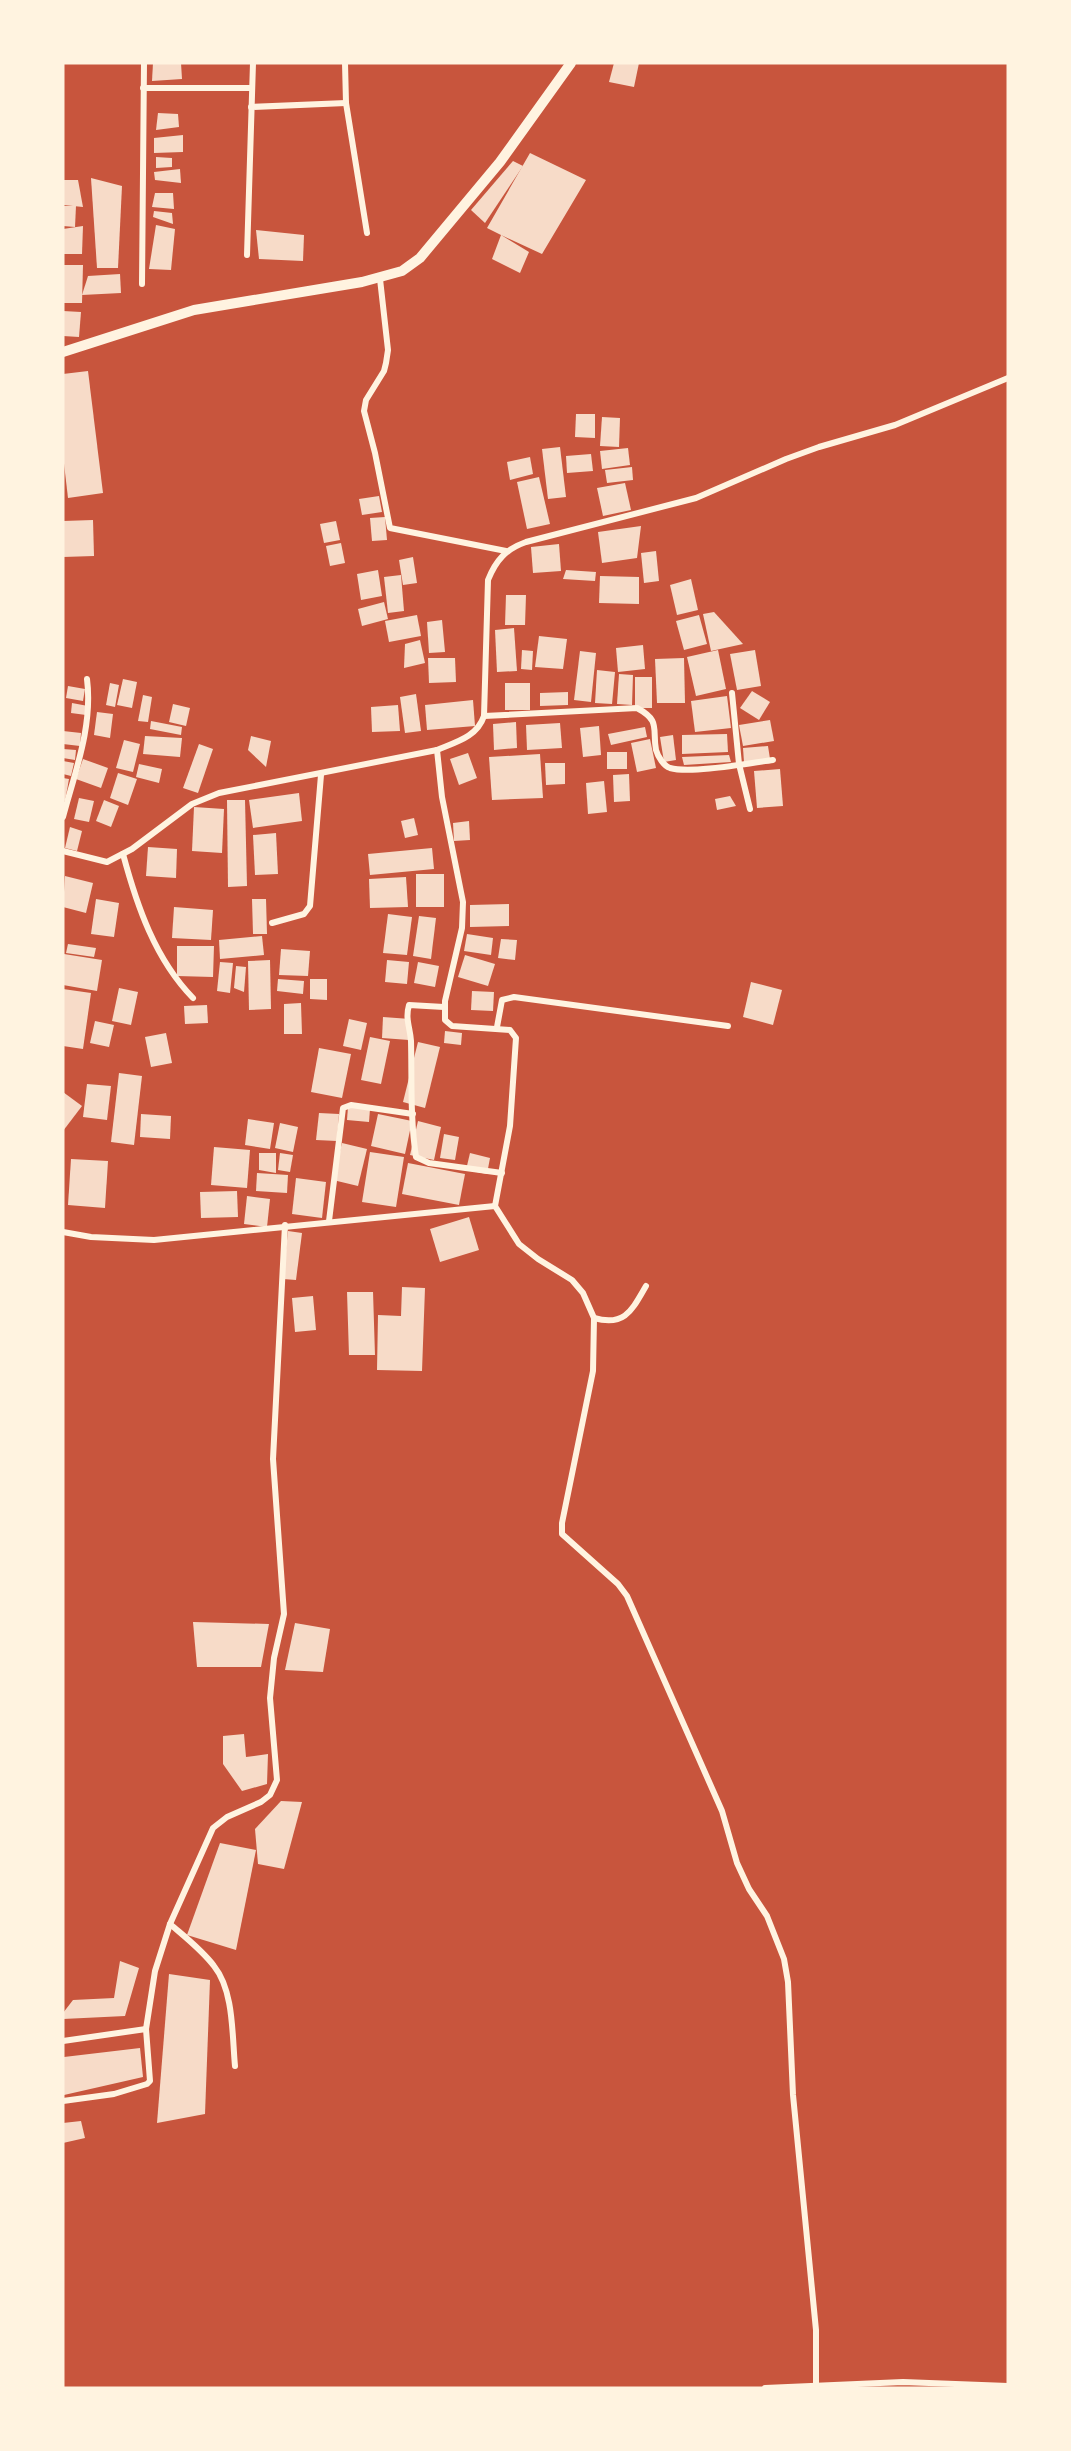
<svg xmlns="http://www.w3.org/2000/svg" width="1071" height="2451" font-family="Ubuntu,sans-serif">
  <style>
    .building { fill: #f7dbc8 }
    .lines { fill: none; stroke-linecap: round; stroke-linejoin: round }
    .minor { stroke: #fff3e0; stroke-width: 6 }
    .tertiary { stroke: #fff3e0; stroke-width: 10 }
  </style>
  <rect width="100%" height="100%" fill="#c8553d"/>
  <g class="building">
    <path d="M153,63H181L182,79L152,81Z"/>
    <path d="M614,63H639L634,87L609,82Z"/>
    <path d="M158,113L178,114L179,127L156,130Z"/>
    <path d="M183,135V152L154,153V138Z"/>
    <path d="M530,153L586,180L542,254L501,235L529,252L520,273L492,259L501,235L487,228Z"/>
    <path d="M156,157L172,158V167L156,168Z"/>
    <path d="M513,161L523,166L485,223L471,210Z"/>
    <path d="M180,169L181,183L155,180L154,172Z"/>
    <path d="M91,178L122,186L118,268H97Z"/>
    <path d="M63,180H78L83,207L63,205Z"/>
    <path d="M155,193H173L174,209L152,207Z"/>
    <path d="M63,206H76L75,227L63,226Z"/>
    <path d="M154,211L172,213L173,224L153,217Z"/>
    <path d="M156,225L175,229L171,270L149,269Z"/>
    <path d="M83,226L82,254H63V229Z"/>
    <path d="M256,230L304,235L303,261L259,259Z"/>
    <path d="M63,265H83L82,303H63Z"/>
    <path d="M120,274L121,293L82,295L88,276Z"/>
    <path d="M63,311L81,312L79,337L63,336Z"/>
    <path d="M88,371L103,493L68,498L63,455V374Z"/>
    <path d="M576,414H595V438L575,437Z"/>
    <path d="M602,417L620,418L619,447L600,446Z"/>
    <path d="M560,447L566,497L548,499L542,449Z"/>
    <path d="M628,448L630,465L602,469L600,451Z"/>
    <path d="M591,454L593,471L567,473L566,456Z"/>
    <path d="M530,457L533,474L510,480L507,462Z"/>
    <path d="M632,467L633,480L607,483L605,470Z"/>
    <path d="M539,477L550,524L527,529L517,482Z"/>
    <path d="M625,483L631,510L603,516L597,488Z"/>
    <path d="M379,496L382,512L362,515L359,499Z"/>
    <path d="M385,517L387,540L372,541L370,518Z"/>
    <path d="M93,520L94,556L63,557V521Z"/>
    <path d="M336,521L340,540L324,543L320,524Z"/>
    <path d="M641,526L637,558L602,563L598,532Z"/>
    <path d="M341,543L345,563L330,566L326,546Z"/>
    <path d="M559,544L561,571L533,573L531,547Z"/>
    <path d="M656,551L659,581L644,583L641,553Z"/>
    <path d="M413,557L417,583L403,585L399,560Z"/>
    <path d="M378,570L382,596L361,600L357,574Z"/>
    <path d="M566,570L596,572L595,581L563,579Z"/>
    <path d="M401,575L404,611L388,613L384,577Z"/>
    <path d="M600,576L639,577V604L599,603Z"/>
    <path d="M691,579L698,610L677,615L670,585Z"/>
    <path d="M506,595H526L525,625H505Z"/>
    <path d="M384,602L388,619L362,626L358,609Z"/>
    <path d="M714,612L743,644L711,651L703,614Z"/>
    <path d="M417,615L421,636L389,642L385,621Z"/>
    <path d="M699,615L707,644L684,650L676,621Z"/>
    <path d="M442,620L445,652L429,653L427,622Z"/>
    <path d="M514,628L517,671L497,672L495,630Z"/>
    <path d="M539,636L567,639L563,669L535,667Z"/>
    <path d="M420,640L425,663L404,668L405,644Z"/>
    <path d="M643,645L645,669L618,672L616,648Z"/>
    <path d="M522,650L533,651L532,670L521,669Z"/>
    <path d="M718,650L726,689L696,696L687,657Z"/>
    <path d="M755,650L761,686L737,690L730,654Z"/>
    <path d="M580,651L596,653L591,702L574,700Z"/>
    <path d="M428,658H455L456,682L429,683Z"/>
    <path d="M684,658L685,703H657L655,659Z"/>
    <path d="M597,670L615,672L612,704L595,703Z"/>
    <path d="M619,674L633,675L632,705L617,704Z"/>
    <rect x="635" y="677" width="17" height="31"/>
    <path d="M123,679L137,682L132,708L117,705Z"/>
    <path d="M110,683L119,685L115,707L106,705Z"/>
    <rect x="505" y="683" width="25" height="27"/>
    <path d="M68,686L85,689L83,701L66,698Z"/>
    <path d="M752,691L770,702L759,720L740,708Z"/>
    <path d="M568,692V705L540,706V693Z"/>
    <path d="M416,694L421,731L405,733L400,697Z"/>
    <path d="M143,695L152,697L148,722L138,721Z"/>
    <path d="M727,696L731,728L695,732L691,701Z"/>
    <path d="M473,700L475,726L427,730L425,705Z"/>
    <path d="M72,703L88,706L86,715L71,713Z"/>
    <path d="M173,704L190,708L186,726L169,722Z"/>
    <path d="M398,705L400,731L372,732L371,707Z"/>
    <path d="M97,712L113,714L110,738L94,735Z"/>
    <path d="M770,720L774,741L743,746L739,725Z"/>
    <path d="M151,721L182,727L181,735L150,729Z"/>
    <path d="M516,722L517,748L494,750L493,724Z"/>
    <path d="M560,723L562,748L527,750L526,725Z"/>
    <path d="M599,726L601,755L583,757L580,728Z"/>
    <path d="M645,727L647,737L611,745L608,734Z"/>
    <path d="M63,731L81,733L80,746L63,744Z"/>
    <path d="M727,734L728,752L682,754V735Z"/>
    <path d="M673,735L676,760L664,762L660,737Z"/>
    <path d="M145,736L182,738L180,757L143,754Z"/>
    <path d="M251,736L271,741L266,767L248,750Z"/>
    <path d="M650,739L656,768L637,772L631,743Z"/>
    <path d="M124,740L140,744L133,772L116,768Z"/>
    <path d="M199,744L213,749L198,793L183,788Z"/>
    <path d="M768,746L770,759L744,762L743,748Z"/>
    <path d="M63,749L76,750L75,760L63,758Z"/>
    <rect x="607" y="752" width="20" height="17"/>
    <path d="M468,753L477,778L459,785L450,759Z"/>
    <path d="M540,754L543,798L492,800L489,757Z"/>
    <path d="M729,755L731,762L684,765L682,757Z"/>
    <path d="M83,759L108,768L101,788L76,779Z"/>
    <path d="M63,761L74,763L71,776L63,774Z"/>
    <path d="M545,763H565V784L546,785Z"/>
    <path d="M139,764L162,769L159,783L136,777Z"/>
    <path d="M780,769L783,806L757,808L754,771Z"/>
    <path d="M118,773L137,779L128,805L110,798Z"/>
    <path d="M629,774L630,801L614,802L613,775Z"/>
    <path d="M63,778L69,779L65,801L63,800Z"/>
    <path d="M604,781L607,812L588,814L586,783Z"/>
    <path d="M299,793L302,821L253,828L249,800Z"/>
    <path d="M730,796L736,806L717,810L715,799Z"/>
    <path d="M79,798L94,801L89,822L74,819Z"/>
    <path d="M104,800L119,806L111,827L96,821Z"/>
    <path d="M227,800H245L247,886L228,887Z"/>
    <path d="M194,807L224,809L222,853L192,851Z"/>
    <path d="M414,818L418,835L405,838L401,821Z"/>
    <path d="M469,821L470,840L454,841L453,823Z"/>
    <path d="M70,827L82,831L77,851L65,848Z"/>
    <path d="M276,833L278,874L255,875L253,835Z"/>
    <path d="M148,847L177,849L176,878L146,876Z"/>
    <path d="M432,848L434,869L370,875L368,854Z"/>
    <rect x="416" y="874" width="28" height="33"/>
    <path d="M65,876L93,883L86,913L63,907Z"/>
    <path d="M406,877L408,907L370,908L369,879Z"/>
    <path d="M96,899L119,903L114,937L91,934Z"/>
    <path d="M252,899H266L267,934H253Z"/>
    <path d="M509,904V926L470,927V905Z"/>
    <path d="M174,907L213,910L211,940L172,938Z"/>
    <path d="M388,914L412,917L407,955L383,953Z"/>
    <path d="M419,916L436,918L431,959L413,956Z"/>
    <path d="M467,934L493,938L491,955L464,951Z"/>
    <path d="M262,936L264,955L220,959L219,940Z"/>
    <path d="M501,939L517,940L515,960L498,958Z"/>
    <path d="M68,944L96,948L94,957L66,953Z"/>
    <path d="M177,946H214L213,977L177,976Z"/>
    <path d="M281,949L310,951L308,976L279,975Z"/>
    <path d="M64,954L102,960L97,991L63,985Z"/>
    <path d="M465,955L495,964L488,986L458,977Z"/>
    <path d="M270,960L271,1009L249,1010L248,961Z"/>
    <path d="M387,960L409,962L407,984L385,982Z"/>
    <path d="M220,962L233,963L230,993L217,991Z"/>
    <path d="M418,962L439,966L435,987L414,983Z"/>
    <path d="M236,966L246,967L244,992L234,988Z"/>
    <path d="M278,979L304,981L303,994L277,991Z"/>
    <path d="M310,979H327V1000L310,999Z"/>
    <path d="M751,982L782,990L773,1025L743,1017Z"/>
    <path d="M119,988L138,992L131,1025L112,1021Z"/>
    <path d="M63,989L91,993L83,1049L63,1046Z"/>
    <path d="M472,991L494,992L493,1011L471,1010Z"/>
    <path d="M301,1003L302,1034H284V1004Z"/>
    <path d="M207,1005L208,1023L185,1024L184,1006Z"/>
    <path d="M383,1017L410,1019L409,1040L382,1038Z"/>
    <path d="M349,1019L367,1023L361,1050L343,1046Z"/>
    <path d="M95,1021L114,1025L109,1047L90,1043Z"/>
    <path d="M445,1031L462,1033L461,1045L444,1043Z"/>
    <path d="M166,1033L172,1063L151,1067L145,1037Z"/>
    <path d="M370,1037L390,1041L381,1084L361,1080Z"/>
    <path d="M418,1042L440,1047L425,1108L403,1102Z"/>
    <path d="M319,1048L351,1054L342,1098L311,1092Z"/>
    <path d="M119,1073L142,1076L134,1145L111,1142Z"/>
    <path d="M87,1084L111,1086L107,1120L83,1117Z"/>
    <path d="M63,1092L82,1106L63,1131Z"/>
    <path d="M348,1107L370,1109L369,1122L347,1120Z"/>
    <path d="M319,1113L339,1114L337,1141L316,1140Z"/>
    <path d="M141,1114L171,1116L170,1139L140,1137Z"/>
    <path d="M378,1114L412,1121L405,1154L371,1146Z"/>
    <path d="M248,1119L274,1123L270,1149L245,1145Z"/>
    <path d="M418,1121L441,1127L434,1160L410,1155Z"/>
    <path d="M280,1123L298,1127L293,1152L275,1148Z"/>
    <path d="M444,1134L459,1137L455,1160L440,1158Z"/>
    <path d="M342,1143L367,1149L358,1186L333,1180Z"/>
    <path d="M214,1147L250,1150L247,1188L211,1185Z"/>
    <path d="M370,1152L404,1157L396,1207L362,1202Z"/>
    <path d="M259,1153H276V1173L259,1170Z"/>
    <path d="M280,1153L293,1155L290,1172L278,1170Z"/>
    <path d="M470,1153L490,1158L487,1174L466,1170Z"/>
    <path d="M71,1159L108,1161L105,1208L68,1205Z"/>
    <path d="M408,1163L465,1174L459,1205L402,1194Z"/>
    <path d="M257,1173L288,1175L287,1193L256,1191Z"/>
    <path d="M296,1178L326,1182L322,1218L292,1214Z"/>
    <path d="M237,1191L238,1217L201,1218L200,1192Z"/>
    <path d="M247,1196L270,1199L267,1227L244,1224Z"/>
    <path d="M469,1217L479,1250L440,1262L430,1229Z"/>
    <path d="M288,1231L302,1233L296,1280L283,1279Z"/>
    <path d="M402,1287L425,1288L422,1371L377,1370L378,1315L401,1316Z"/>
    <path d="M347,1292H373L375,1355H349Z"/>
    <path d="M313,1296L316,1330L295,1332L292,1298Z"/>
    <path d="M193,1622L269,1624L261,1667H197Z"/>
    <path d="M295,1623L330,1629L323,1672L285,1670Z"/>
    <path d="M244,1734L246,1757L268,1754L267,1784L242,1791L223,1764V1736Z"/>
    <path d="M281,1801L302,1802L284,1869L258,1864L255,1829Z"/>
    <path d="M220,1843L256,1850L236,1950L187,1935Z"/>
    <path d="M120,1961L139,1968L125,2016L63,2019V2013L73,2000L114,1998Z"/>
    <path d="M169,1974L210,1980L205,2114L157,2123Z"/>
    <path d="M140,2048L143,2077L64,2095V2057Z"/>
    <path d="M81,2121L85,2138L63,2143V2123Z"/>
  </g>
  <g class="lines">
    <g class="minor">
      <path d="M345,63L346,103L367,233"/>
      <path d="M143,88H252"/>
      <path d="M251,107L346,103"/>
      <path d="M247,255L253,63"/>
      <path d="M380,279L388,350L386,363L384,371L366,400L364,411L375,453L390,528L506,551"/>
      <path d="M142,284L144,63"/>
      <path d="M732,693L739,764L750,809"/>
      <path d="M484,716L637,708C661,721 652,728 656,750C658,757 664,766 670,768C691,774 750,763 773,760"/>
      <path d="M437,750L442,797L463,902L462,928L445,1001V1020L452,1026L510,1030L516,1038L510,1126L495,1206L519,1244L538,1259L572,1280L583,1293L594,1318L593,1371L562,1523V1534L618,1584L627,1596L722,1811L737,1863L749,1889L767,1916L784,1959L788,1982L793,2095L816,2330V2384"/>
      <path d="M63,817C75,772 93,726 87,679"/>
      <path d="M63,851L107,862L132,849L192,804L219,793L437,750C456,742 477,737 484,716L488,580C496,560 506,549 526,542L696,498L786,459L819,447L895,425L1008,378"/>
      <path d="M123,854C137,906 155,959 193,998"/>
      <path d="M272,923L304,914L310,906L321,775"/>
      <path d="M444,1007L409,1005C405,1019 410,1027 411,1041C412,1080 410,1118 416,1157L429,1163L502,1173"/>
      <path d="M497,1027L502,1000L514,997L728,1026"/>
      <path d="M329,1221L343,1108L351,1105L413,1114"/>
      <path d="M63,1232L91,1237L154,1240L495,1206"/>
      <path d="M594,1318C625,1327 632,1310 646,1286"/>
      <path d="M170,1924C185,1937 202,1950 214,1966C234,1991 232,2035 235,2066"/>
      <path d="M63,2041L146,2029"/>
      <path d="M63,2101L114,2094L147,2084L150,2081L146,2029L155,1971L170,1924L213,1828L227,1817L261,1802L270,1795L277,1780L270,1698L274,1658L284,1614L273,1459L285,1225"/>
      <path d="M765,2388L903,2382L1008,2386"/>
    </g>
    <path class="tertiary" d="M63,352L194,310L362,282L402,271L420,258L500,162L571,63"/>
  </g>
  <rect width="1071" height="2451" fill="none" stroke="#fff3e0" stroke-width="129"/>
</svg>
